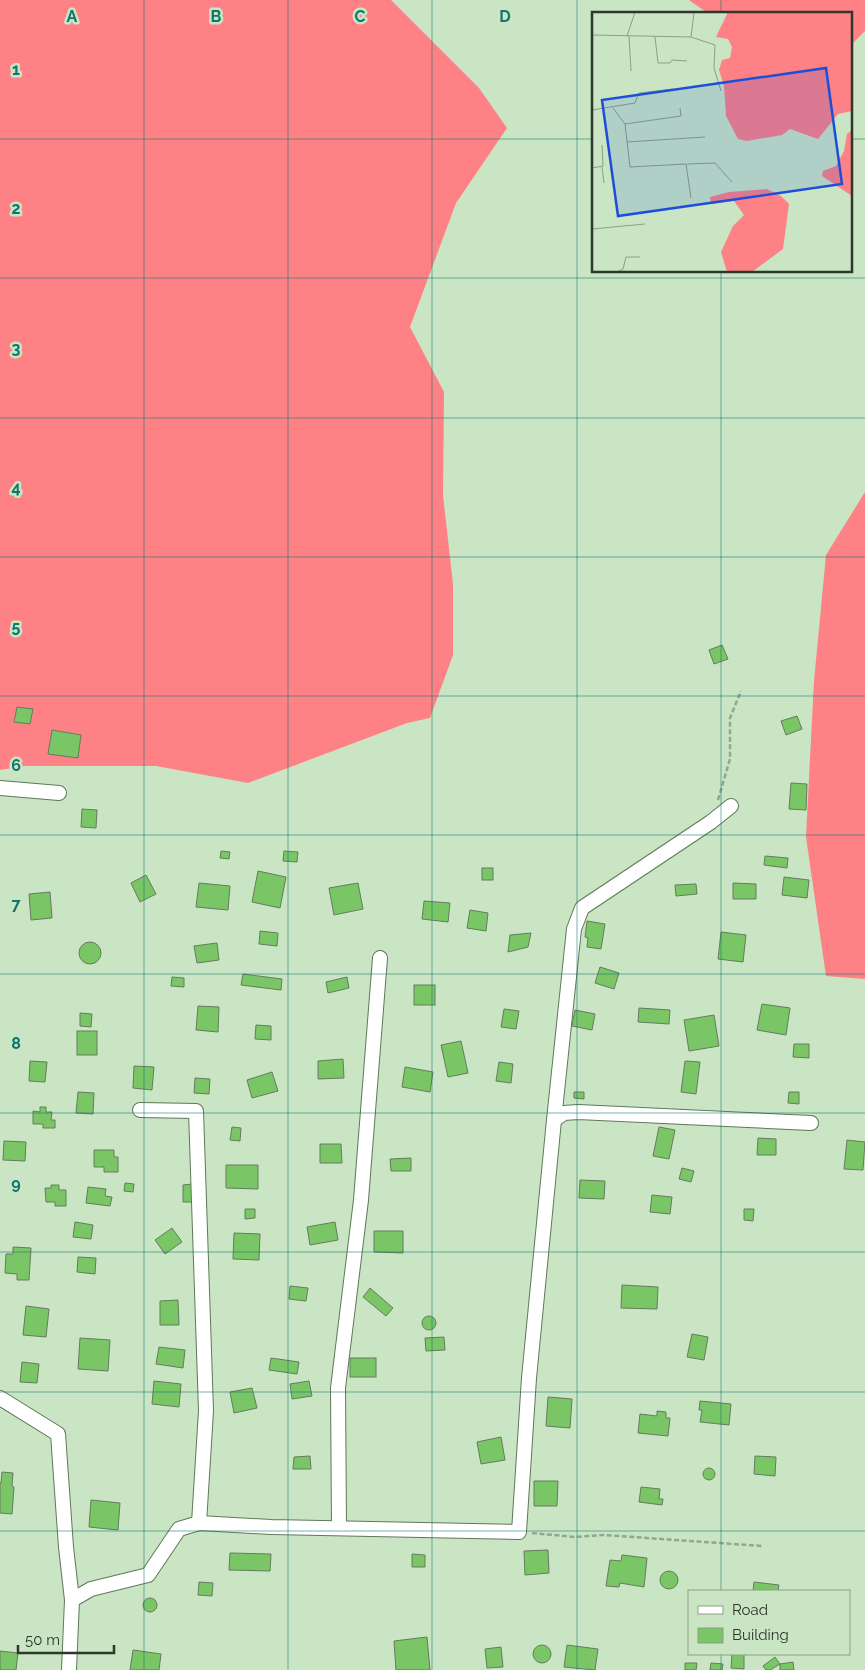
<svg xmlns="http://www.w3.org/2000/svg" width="865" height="1670" font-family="Raleway,sans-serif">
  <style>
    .forest { fill: #fe8186 }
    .building { fill: #7ac666; stroke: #647c5e }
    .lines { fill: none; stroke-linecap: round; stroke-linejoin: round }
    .minor-casing { stroke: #60785a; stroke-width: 16 }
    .path { stroke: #92a78d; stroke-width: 2.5; stroke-dasharray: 5 2.5; stroke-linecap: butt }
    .minor { stroke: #fff; stroke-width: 14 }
    .grid { fill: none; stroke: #0f766e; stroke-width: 1; stroke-opacity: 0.55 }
    .inset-road { fill: none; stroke: #8b9f86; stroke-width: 1 }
    .view { fill: #1d4ed8; fill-opacity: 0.15; stroke: #1d4ed8; stroke-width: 2.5 }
    .inset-edge { fill: none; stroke: #2d372a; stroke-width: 2.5 }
    .grid-label { font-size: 16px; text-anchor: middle; font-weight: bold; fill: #0f766e; stroke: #cae5c3; stroke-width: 5; stroke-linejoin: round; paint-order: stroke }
  </style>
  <rect width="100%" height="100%" fill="#cae5c3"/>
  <g class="forest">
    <path d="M0,0H391L479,88L507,128L456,203L410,327L444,392L443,495L453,584V655L430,718L407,723L248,783L156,766H24L0,770Z"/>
    <path d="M689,0H865V31L851,45V14H709Z"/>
    <path d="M865,492V979L826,976L806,837L814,681L826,555Z"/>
  </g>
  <g class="building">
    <path d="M722,645L728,659L714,664L709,650Z"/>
    <path d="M17,707L33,709L30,724L14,722Z"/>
    <path d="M797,716L802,729L786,735L781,721Z"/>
    <path d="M52,730L81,735L78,758L48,754Z"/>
    <path d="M791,783L807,784L806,810L789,809Z"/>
    <path d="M82,809L97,810L96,828L81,827Z"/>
    <path d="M221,851L230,852L229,859L220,858Z"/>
    <path d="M284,851L298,852L297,862L283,861Z"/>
    <path d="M765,856L788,858L787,868L764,865Z"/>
    <rect x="482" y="868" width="11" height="12"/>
    <path d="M258,871L286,877L280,908L252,902Z"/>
    <path d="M146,875L156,894L140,902L131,883Z"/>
    <path d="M784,877L809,880L807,898L782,895Z"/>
    <path d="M199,883L230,886L228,910L196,907Z"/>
    <path d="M358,883L363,909L334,915L329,888Z"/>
    <path d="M733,883L756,884V899H733Z"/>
    <path d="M696,884L697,894L676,896L675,885Z"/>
    <path d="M50,892L52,918L31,920L29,894Z"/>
    <path d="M424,901L450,903L448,922L422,919Z"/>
    <path d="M470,910L488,913L486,931L467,928Z"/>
    <path d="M587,921L605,924L601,949L587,947L588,938L585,937Z"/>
    <path d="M260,931L278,933L277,946L259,944Z"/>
    <path d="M721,932L746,935L743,962L718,959Z"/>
    <path d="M531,933L528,947L508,952L510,935Z"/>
    <circle cx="90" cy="953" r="11"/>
    <path d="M217,943L219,960L197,963L194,946Z"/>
    <path d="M600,967L619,973L614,989L595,983Z"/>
    <path d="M243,974L282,979L281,990L241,985Z"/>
    <path d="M172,977L184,978V987L171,986Z"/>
    <path d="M347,977L349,988L328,993L326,982Z"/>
    <rect x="414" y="985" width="21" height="20"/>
    <path d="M762,1004L790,1008L786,1035L757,1030Z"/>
    <path d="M198,1006L219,1007L218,1032L196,1030Z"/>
    <path d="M639,1008L670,1010L669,1024L638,1022Z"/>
    <path d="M504,1009L519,1011L516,1029L501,1027Z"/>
    <path d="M575,1010L595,1014L592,1030L572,1026Z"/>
    <path d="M80,1013L92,1014L91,1027L80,1026Z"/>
    <path d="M714,1015L719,1046L689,1051L684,1020Z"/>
    <path d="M256,1025L271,1026V1040L255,1039Z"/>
    <rect x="77" y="1031" width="20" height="24"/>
    <path d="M461,1041L468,1073L448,1077L441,1045Z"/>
    <path d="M794,1044H809V1058L793,1057Z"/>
    <path d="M343,1059L344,1078L318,1079V1061Z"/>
    <path d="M30,1061L47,1062L45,1082L29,1081Z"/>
    <path d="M685,1061L700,1062L696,1094L681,1092Z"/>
    <path d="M499,1062L513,1064L511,1083L496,1081Z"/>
    <path d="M134,1066L154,1067L152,1090L133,1088Z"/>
    <path d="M405,1067L433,1072L430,1092L402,1087Z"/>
    <path d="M272,1072L278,1091L252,1098L247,1080Z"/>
    <path d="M195,1078L210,1079L209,1094L194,1093Z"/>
    <path d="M78,1092L94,1093L93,1114L76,1113Z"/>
    <path d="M574,1092H584V1099L574,1098Z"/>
    <path d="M789,1092H799V1104L788,1103Z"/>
    <path d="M40,1107H46V1112H52L51,1120H55V1128H43V1124H33V1111L40,1112Z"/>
    <path d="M232,1127L241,1128L240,1141L230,1140Z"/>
    <path d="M659,1127L675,1130L669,1159L653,1156Z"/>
    <path d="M758,1138L776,1139V1155H757Z"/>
    <path d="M847,1140L865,1142L863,1170L844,1169Z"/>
    <path d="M4,1141L26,1142L25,1161L3,1160Z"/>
    <path d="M320,1144H341L342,1163H320Z"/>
    <path d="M94,1150H114V1157H118V1172H104V1167H94Z"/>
    <path d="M411,1158V1171H391L390,1159Z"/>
    <path d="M226,1165H258V1189L226,1188Z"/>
    <path d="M682,1168L694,1171L691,1182L679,1179Z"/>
    <path d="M580,1180L605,1181L604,1199L579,1198Z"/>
    <path d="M125,1183L134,1184L133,1192L124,1191Z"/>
    <path d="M192,1184V1202H183V1185Z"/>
    <path d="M51,1185H59V1190H66V1206H55V1202H46L45,1188H51Z"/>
    <path d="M88,1187L106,1189L105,1196L112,1197L110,1206L86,1203Z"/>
    <path d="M652,1195L672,1197L670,1214L650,1212Z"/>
    <path d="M245,1209H255V1218L245,1219Z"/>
    <path d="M744,1209H754L753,1221L744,1220Z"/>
    <path d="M75,1222L93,1225L91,1239L73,1237Z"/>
    <path d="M335,1222L338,1240L310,1245L307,1227Z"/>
    <path d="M172,1228L182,1242L165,1254L155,1240Z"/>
    <path d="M374,1231H403V1253L374,1252Z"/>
    <path d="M234,1233L260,1234L259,1260L233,1259Z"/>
    <path d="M13,1247L31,1248L29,1280H17V1274L5,1273L6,1254H13Z"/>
    <path d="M78,1257L96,1258L95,1274L77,1272Z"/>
    <path d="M622,1285L658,1287L657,1309L621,1308Z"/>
    <path d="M290,1286L308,1288L306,1301L289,1299Z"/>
    <path d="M370,1288L393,1308L386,1316L363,1297Z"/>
    <path d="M178,1300L179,1325H160V1301Z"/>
    <path d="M26,1306L49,1309L46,1337L23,1335Z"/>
    <circle cx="429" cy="1323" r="7"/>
    <path d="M692,1334L708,1337L704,1360L687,1357Z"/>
    <path d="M444,1337L445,1350L426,1351L425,1338Z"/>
    <path d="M80,1338L110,1340L108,1371L78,1369Z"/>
    <path d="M159,1347L185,1350L183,1368L156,1364Z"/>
    <path d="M271,1358L299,1362L297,1374L269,1370Z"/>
    <rect x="350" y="1358" width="26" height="19"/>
    <path d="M22,1362L39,1364L37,1383L20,1382Z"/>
    <path d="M154,1381L181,1384L179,1407L152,1404Z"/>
    <path d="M309,1381L312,1396L292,1399L290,1384Z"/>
    <path d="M252,1388L257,1408L234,1413L230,1392Z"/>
    <path d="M548,1397L572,1399L570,1428L546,1426Z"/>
    <path d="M700,1401L731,1404L729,1425L700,1422L702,1410H699Z"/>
    <path d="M657,1411L666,1412V1418H670L668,1436L638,1433L640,1414L657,1416Z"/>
    <path d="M501,1437L505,1460L481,1464L477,1442Z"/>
    <path d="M310,1456L311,1469H293L294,1457Z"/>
    <path d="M755,1456L776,1457L775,1476L754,1474Z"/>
    <circle cx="709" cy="1474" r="6"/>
    <path d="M2,1472L13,1473L12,1486L14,1487L12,1514L0,1513V1483H1Z"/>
    <path d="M534,1481H558L557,1506H534Z"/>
    <path d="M641,1487L660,1489L659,1499H663L662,1505L639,1502Z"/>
    <path d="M91,1500L120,1503L118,1530L89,1527Z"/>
    <path d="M548,1550L549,1573L525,1575L524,1551Z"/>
    <path d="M230,1553L271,1554L270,1571L229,1570Z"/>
    <path d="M412,1554L425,1555V1567H412Z"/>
    <path d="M622,1555L647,1558L644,1587L620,1583L619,1587L606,1586L610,1560L621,1561Z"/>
    <circle cx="669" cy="1580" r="9"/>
    <path d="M199,1582L213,1583L212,1596L198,1595Z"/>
    <path d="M754,1582L779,1585L778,1591H753Z"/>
    <circle cx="150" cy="1605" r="7"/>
    <path d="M427,1637L430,1670H396L394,1641Z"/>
    <circle cx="542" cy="1654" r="9"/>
    <path d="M567,1645L598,1649L595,1670L564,1667Z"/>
    <path d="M501,1647L503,1667L487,1668L485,1649Z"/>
    <path d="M133,1650L161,1654L159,1670H130Z"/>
    <path d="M0,1651L18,1653L16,1670H0Z"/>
    <path d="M732,1654H744V1669L731,1668Z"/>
    <path d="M775,1657L780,1664L770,1670H766L763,1666Z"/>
    <path d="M793,1662L794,1670H780V1664Z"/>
    <path d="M685,1663H697L696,1670H685Z"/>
    <path d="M711,1663L723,1664L722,1670H710Z"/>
  </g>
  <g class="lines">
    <defs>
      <g id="minor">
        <path d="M0,788L59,793"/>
        <path d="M140,1110L196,1111L206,1411L199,1523"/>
        <path d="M554,1120L574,929L582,908L711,822L731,806"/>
        <path d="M0,1398L58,1434L66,1547L72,1600L69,1670"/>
        <path d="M339,1527L338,1388L361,1200L380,958"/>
        <path d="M72,1600L91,1589L148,1575L179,1529L199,1523L271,1527L519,1532L529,1378L554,1120L564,1113L578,1112L811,1123"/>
      </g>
    </defs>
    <use href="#minor" class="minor-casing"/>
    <g class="path">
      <path d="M718,800L730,759V718L741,691"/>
      <path d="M532,1533L575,1537L604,1535L762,1546"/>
    </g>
    <use href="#minor" class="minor"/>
  </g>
  <path class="grid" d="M144,0V1670M288,0V1670M432,0V1670M577,0V1670M721,0V14M0,139H594M851,139H865M721,271V1591M0,278H865M0,418H865M0,557H865M0,696H865M0,835H865M0,974H865M0,1113H865M0,1252H865M0,1392H865M0,1531H865M721,1654V1670"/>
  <g transform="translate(592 12)">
    <rect width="260" height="260" fill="#cae5c3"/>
    <path d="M136,0H260V99L246,102L226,127L198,117L190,123L155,129L146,127L134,104L132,74L127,58L130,48L138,46L140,35L136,27L124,25ZM260,118V184L230,164L231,159L244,154L252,139L255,122ZM175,177L189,184L197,192L191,237L160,260H135L129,240L141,214L152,203L142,189L119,192L118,185L137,180Z" fill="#fe8186"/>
    <path class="inset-road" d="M0,23L99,25L123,33L122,56L129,79M35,24L43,0M37,24L39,59M63,25L66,51H78L80,48L95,49M99,25L102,1M21,96L33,112L38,155L94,152L99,186M0,98L43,91L47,81L81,77M33,112L89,104L88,96M35,130L113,125M95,152L123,151L140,170M10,155L12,171M0,156L11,154L10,133M0,217L53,212M25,260L31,257L34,245H48"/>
    <path class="view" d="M234,56L250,172L26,204L10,88Z"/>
    <rect width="260" height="260" class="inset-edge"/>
  </g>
  <g class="grid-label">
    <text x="72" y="22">A</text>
    <text x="216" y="22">B</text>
    <text x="360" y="22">C</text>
    <text x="505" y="22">D</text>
    <text x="16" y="75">1</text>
    <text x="16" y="214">2</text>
    <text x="16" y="354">3</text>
    <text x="16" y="493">4</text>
    <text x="16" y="632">5</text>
    <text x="16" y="771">6</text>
    <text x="16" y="910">7</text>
    <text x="16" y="1049">8</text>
    <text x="16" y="1189">9</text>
  </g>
  <rect x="688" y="1590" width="162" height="65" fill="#cae5c3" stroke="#8b9f86"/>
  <rect x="698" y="1606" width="25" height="8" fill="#ffffff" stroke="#8b9f86"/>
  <text x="732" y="1615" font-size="15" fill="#2d372a">Road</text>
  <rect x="698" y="1628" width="25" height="15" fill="#7ac666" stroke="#8b9f86"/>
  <text x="732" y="1640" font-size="15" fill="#2d372a">Building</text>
  <path d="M18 1645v8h96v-8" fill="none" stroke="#2d372a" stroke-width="2.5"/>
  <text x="25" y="1645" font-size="15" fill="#2d372a" stroke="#cae5c3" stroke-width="4" paint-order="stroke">50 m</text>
</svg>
